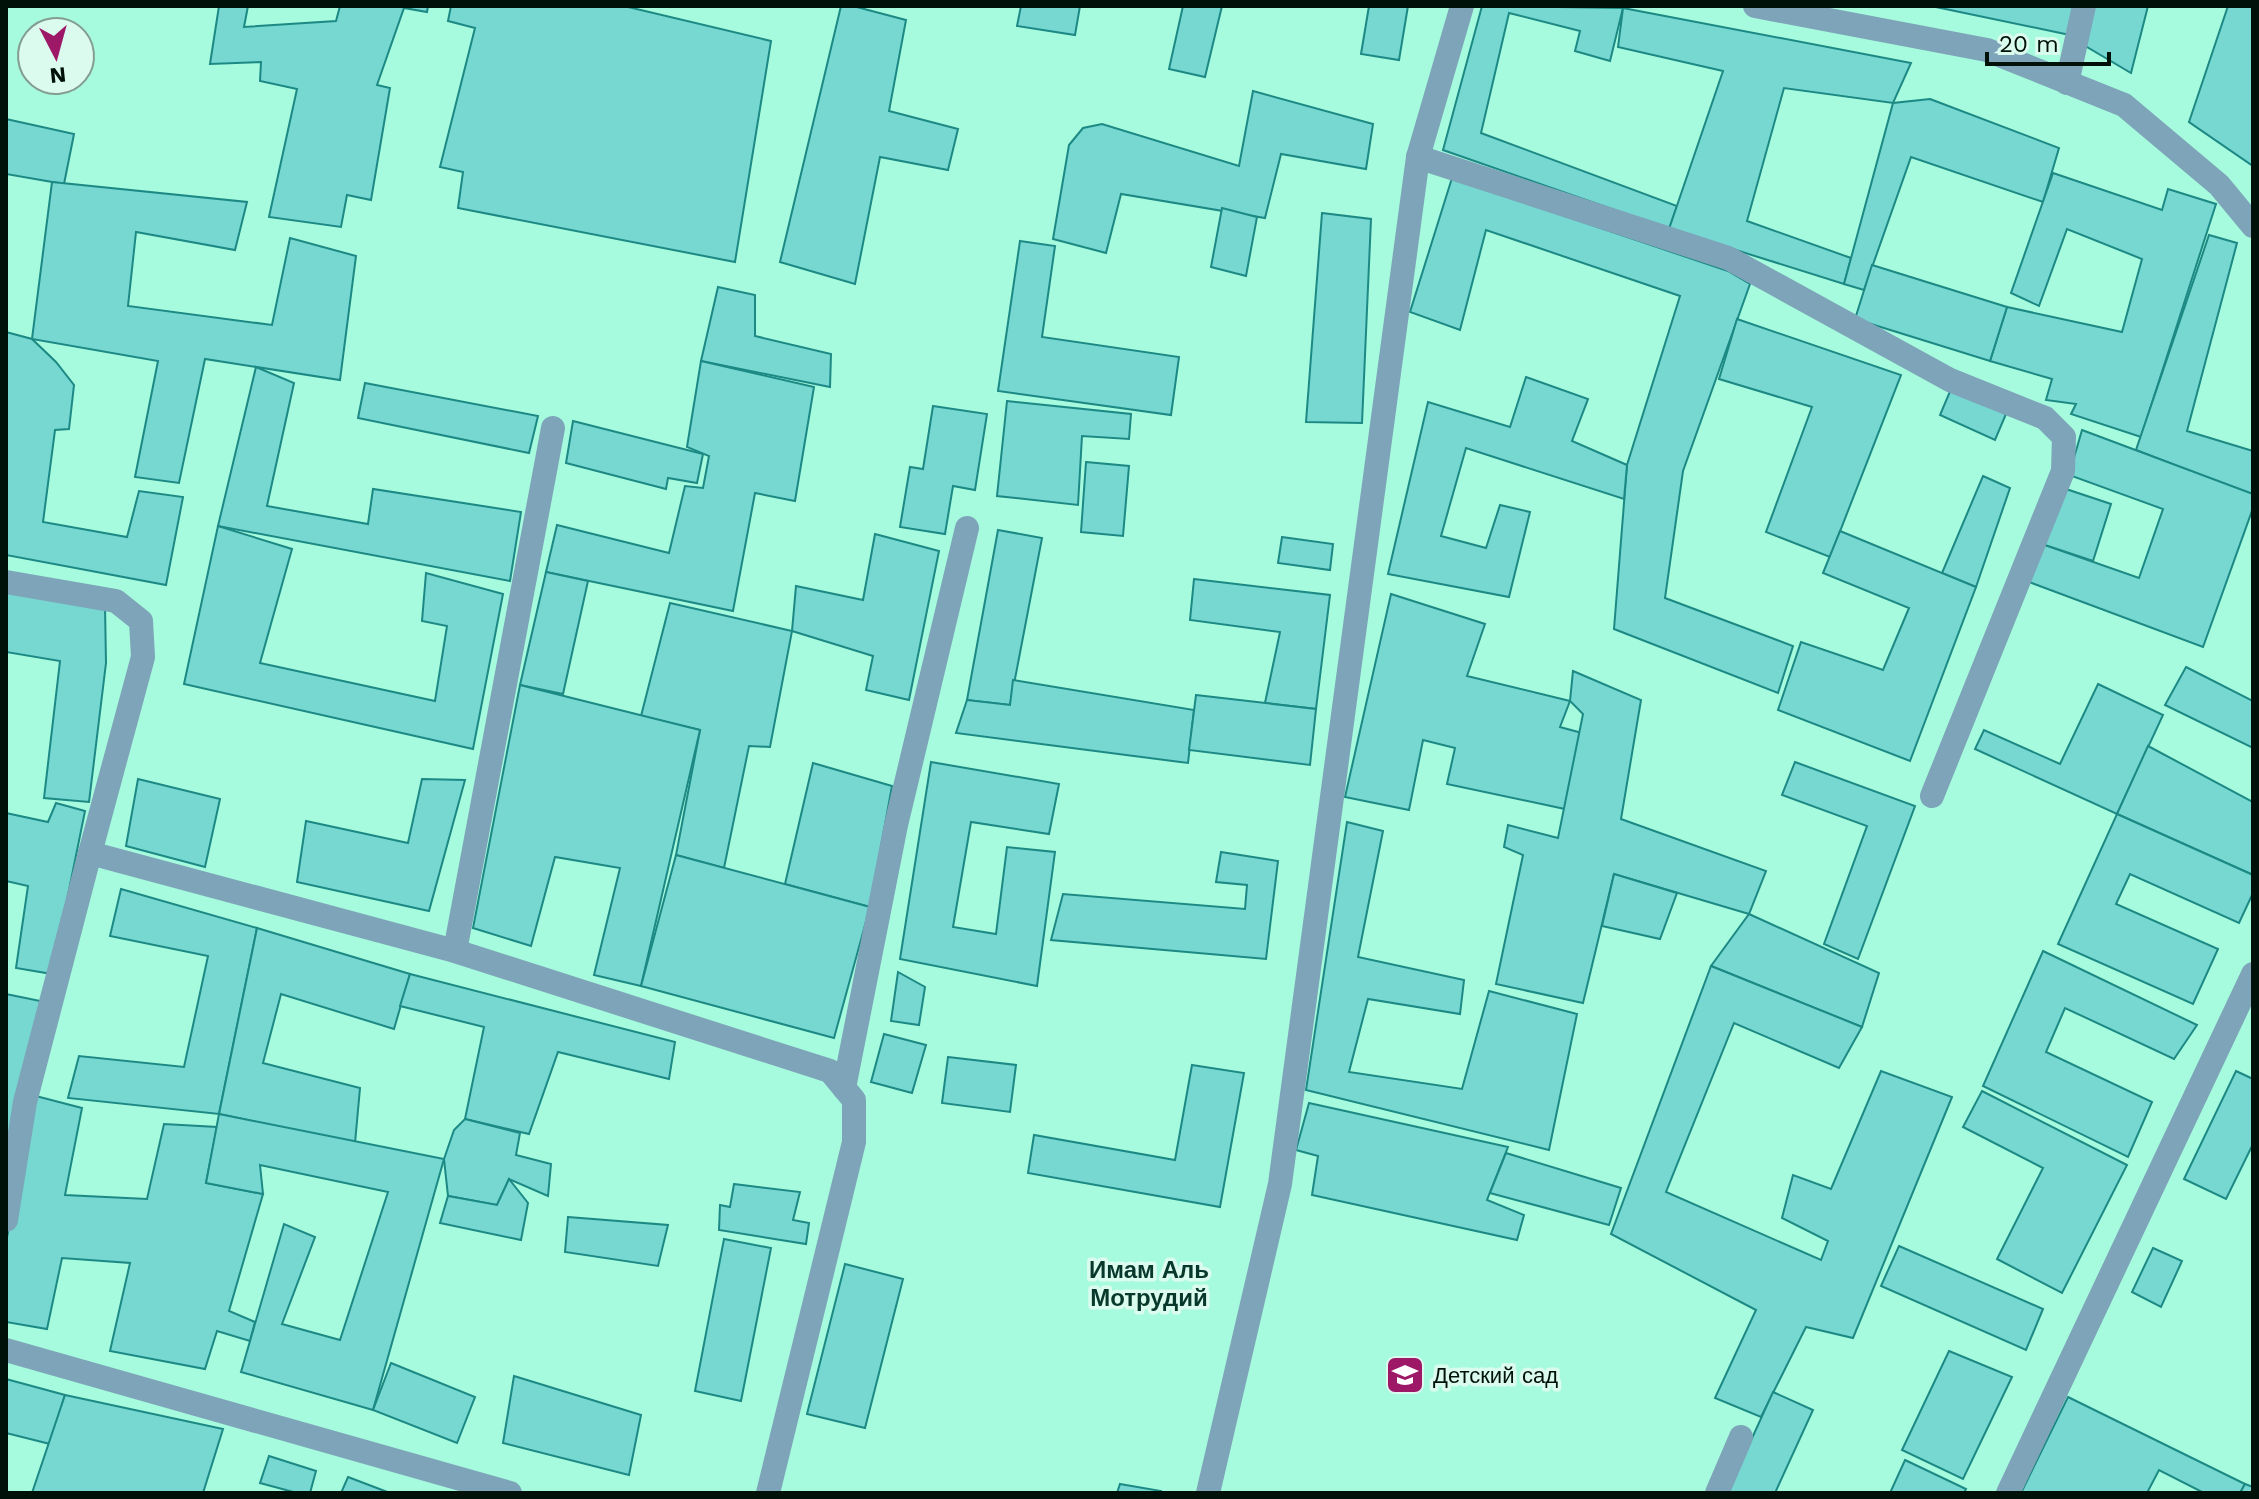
<svg xmlns="http://www.w3.org/2000/svg" width="2259" height="1499" font-family="'Work Sans',sans-serif">
  <style>
    .building { fill: #77d7d1; stroke: #1d8984; stroke-width: 2 }
    .lines { fill: none; stroke-linecap: round; stroke-linejoin: round }
    .minor { stroke: #7da4b8; stroke-width: 24 }
    .labels { text-anchor: middle; dominant-baseline: central; stroke-width: 7; stroke-linejoin: round; paint-order: stroke }
    .poi-label { font-size: 22px; fill: #00110a; stroke: #dcfbef; text-anchor: start }
    .neighbourhood-label { font-size: 24px; font-weight: bold; fill: #07382b; stroke: #dcfbef }
  </style>
  <rect width="100%" height="100%" fill="#a6fadd"/>
  <g class="building">
    <path d="M219,6H248L244,27L336,21L340,6H428L427,12L404,8L377,85L390,88L371,200L347,195L341,227L269,217L297,89L260,81L261,62L210,64Z"/>
    <path d="M451,6H624L771,41L735,262L458,208L463,172L440,167L475,28L448,21Z"/>
    <path d="M841,6H853L906,20L889,111L958,129L948,170L880,157L855,284L780,262Z"/>
    <path d="M1021,6H1080L1075,35L1017,26Z"/>
    <path d="M1183,6H1222L1205,77L1169,69Z"/>
    <path d="M1369,6H1408L1399,60L1361,54Z"/>
    <path d="M1482,6L1623,8L1610,61L1575,51L1580,31L1509,13L1481,133L1677,206L1669,229L1443,150Z"/>
    <path d="M1931,6H2076L2070,35Z"/>
    <path d="M2090,6H2148L2131,73L2082,44Z"/>
    <path d="M2228,6H2253V166L2189,122Z"/>
    <path d="M1623,8L1911,63L1893,103L1784,88L1747,221L1851,258L1844,284L1669,229L1723,71L1618,47Z"/>
    <path d="M1253,91L1373,124L1366,169L1281,154L1265,218L1121,194L1106,253L1053,239L1069,145L1083,128L1102,124L1239,166Z"/>
    <path d="M1930,99L2059,148L2043,202L1911,157L1864,290L1844,284L1893,103Z"/>
    <path d="M6,119L74,134L64,184L6,174Z"/>
    <path d="M2053,173L2162,210L2168,189L2216,204L2141,437L2071,414L2076,404L2046,400L2052,379L1990,361L2007,307L2122,332L2142,259L2067,229L2039,306L2011,293Z"/>
    <path d="M1452,178L1728,271L1750,284L1683,471L1665,598L1793,646L1778,693L1614,629L1627,465L1680,296L1486,230L1460,330L1410,312Z"/>
    <path d="M52,182L247,202L235,250L136,232L128,306L272,325L290,238L356,256L340,380L205,359L179,483L135,477L158,361L32,339Z"/>
    <path d="M1222,208L1257,217L1246,276L1211,267Z"/>
    <path d="M1322,213L1371,219L1362,423L1306,422Z"/>
    <path d="M2209,235L2237,243L2187,431L2253,451V496L2136,450Z"/>
    <path d="M1020,241L1055,246L1042,337L1179,357L1171,415L998,391Z"/>
    <path d="M1872,265L2007,307L1990,361L1855,319Z"/>
    <path d="M718,287L755,295V336L831,354L830,387L701,361Z"/>
    <path d="M1737,319L1901,375L1830,557L1766,532L1812,407L1719,379Z"/>
    <path d="M6,332L32,339L56,362L74,385L69,429L55,430L43,522L127,537L139,491L183,497L166,585L6,555Z"/>
    <path d="M701,361L814,387L795,501L755,493L733,611L546,572L557,525L669,553L685,486L703,488L709,456L687,447Z"/>
    <path d="M256,367L294,383L267,506L368,524L373,489L521,512L510,581L218,526Z"/>
    <path d="M1526,377L1588,399L1572,441L1627,465L1624,499L1466,448L1441,536L1486,548L1500,505L1530,512L1509,597L1388,574L1428,402L1510,427Z"/>
    <path d="M365,383L538,416L529,453L358,418Z"/>
    <path d="M1951,389L2006,414L1995,440L1940,415Z"/>
    <path d="M1007,401L1131,414L1129,439L1082,436L1078,505L997,496Z"/>
    <path d="M933,406L987,414L975,490L953,486L945,534L900,527L910,467L923,469Z"/>
    <path d="M573,421L703,454L697,483L668,478L666,489L566,463Z"/>
    <path d="M2082,430L2253,494V508L2203,647L2029,582L2042,544L2139,578L2163,509L2069,475Z"/>
    <path d="M1086,462L1129,466L1123,536L1081,532Z"/>
    <path d="M1983,476L2010,488L1976,587L1942,573Z"/>
    <path d="M2063,488L2111,504L2093,561L2042,544Z"/>
    <path d="M218,526L292,549L260,663L435,701L447,626L422,621L426,573L503,594L473,749L184,684Z"/>
    <path d="M998,530L1042,538L1010,705L967,700Z"/>
    <path d="M1840,531L1976,587L1910,761L1778,710L1801,642L1883,670L1909,608L1823,573Z"/>
    <path d="M875,534L939,551L909,700L866,690L873,656L792,631L796,586L863,600Z"/>
    <path d="M1282,537L1333,544L1330,570L1278,563Z"/>
    <path d="M546,572L588,581L563,694L520,685Z"/>
    <path d="M1194,579L1330,595L1316,709L1265,703L1280,632L1190,620Z"/>
    <path d="M6,588L105,606L106,663L89,802L44,798L60,661L6,652Z"/>
    <path d="M1391,594L1485,624L1467,676L1570,701L1560,727L1582,733L1565,809L1447,784L1455,748L1423,740L1409,810L1345,797Z"/>
    <path d="M670,603L792,631L770,747L749,746L724,868L676,855L700,730L641,716Z"/>
    <path d="M2186,667L2253,701V748L2165,705Z"/>
    <path d="M1573,671L1641,700L1621,819L1766,871L1749,914L1614,874L1583,1003L1496,984L1523,855L1504,847L1508,825L1558,838L1583,714L1570,701Z"/>
    <path d="M1013,680L1194,710L1188,763L956,733L967,700L1010,705Z"/>
    <path d="M2098,684L2163,715L2117,814L1975,749L1984,730L2060,764Z"/>
    <path d="M520,685L700,730L641,986L594,975L620,868L555,857L531,946L473,928Z"/>
    <path d="M1196,695L1316,709L1310,765L1189,750Z"/>
    <path d="M2148,746L2253,802V875L2117,814Z"/>
    <path d="M931,762L1059,784L1049,834L971,822L953,927L996,934L1007,847L1055,852L1037,986L900,959Z"/>
    <path d="M1795,762L1915,806L1858,959L1824,944L1867,826L1782,795Z"/>
    <path d="M813,763L892,786L870,907L785,884Z"/>
    <path d="M138,779L220,799L205,867L126,846Z"/>
    <path d="M422,779L465,780L429,911L297,882L306,821L408,843Z"/>
    <path d="M56,803L85,811L52,974L16,968L28,886L6,881V813L48,822Z"/>
    <path d="M2117,814L2253,875V893L2239,923L2130,874L2116,904L2218,949L2193,1004L2058,944Z"/>
    <path d="M1347,822L1383,831L1358,957L1464,980L1460,1014L1368,999L1349,1072L1462,1089L1489,991L1577,1014L1549,1150L1306,1090Z"/>
    <path d="M1221,852L1278,861L1266,959L1051,940L1063,894L1245,909L1247,885L1216,882Z"/>
    <path d="M676,855L870,907L834,1038L641,986Z"/>
    <path d="M1614,874L1677,893L1660,939L1602,926Z"/>
    <path d="M121,889L257,928L219,1114L68,1098L79,1056L184,1067L208,956L110,936Z"/>
    <path d="M1749,914L1879,973L1862,1027L1711,966Z"/>
    <path d="M257,928L410,974L394,1029L281,994L263,1063L360,1088L355,1143L219,1114Z"/>
    <path d="M2043,951L2197,1025L2174,1059L2065,1008L2046,1052L2152,1102L2128,1157L1983,1086Z"/>
    <path d="M1711,966L1862,1027L1839,1068L1734,1023L1666,1192L1821,1260L1828,1241L1782,1218L1793,1175L1831,1189L1881,1071L1952,1097L1853,1338L1806,1327L1761,1417L1715,1398L1756,1310L1611,1234Z"/>
    <path d="M898,972L925,987L919,1025L891,1021Z"/>
    <path d="M410,974L675,1042L669,1079L558,1052L529,1134L465,1119L484,1027L400,1006Z"/>
    <path d="M6,994L45,1002L6,1163Z"/>
    <path d="M884,1034L926,1045L912,1093L871,1082Z"/>
    <path d="M948,1057L1016,1065L1010,1112L942,1103Z"/>
    <path d="M1192,1065L1244,1073L1220,1207L1028,1173L1034,1135L1175,1160Z"/>
    <path d="M2236,1071L2253,1079V1144L2226,1199L2184,1179Z"/>
    <path d="M1982,1091L2127,1165L2062,1293L1997,1259L2043,1168L1963,1127Z"/>
    <path d="M32,1095L82,1108L65,1195L147,1199L164,1124L217,1127L206,1183L263,1194L229,1311L255,1322L250,1341L217,1331L205,1369L110,1351L130,1263L62,1258L47,1329L6,1322V1243Z"/>
    <path d="M1309,1103L1508,1147L1487,1200L1524,1215L1517,1240L1312,1195L1318,1156L1296,1150Z"/>
    <path d="M219,1114L444,1159L373,1410L241,1372L284,1224L315,1237L282,1324L340,1340L388,1192L260,1165L263,1194L206,1183Z"/>
    <path d="M465,1119L520,1133L516,1155L551,1164L548,1196L509,1179L497,1205L448,1196L444,1159L454,1130Z"/>
    <path d="M1506,1153L1621,1188L1609,1225L1490,1193Z"/>
    <path d="M509,1179L528,1203L521,1240L440,1223L448,1196L497,1205Z"/>
    <path d="M734,1184L800,1192L793,1220L809,1223L806,1244L719,1230L720,1205L730,1207Z"/>
    <path d="M568,1217L668,1225L658,1266L565,1252Z"/>
    <path d="M724,1239L771,1248L741,1401L695,1391Z"/>
    <path d="M1899,1246L2043,1309L2026,1350L1881,1286Z"/>
    <path d="M2153,1248L2182,1261L2161,1307L2132,1292Z"/>
    <path d="M845,1264L903,1279L865,1428L807,1414Z"/>
    <path d="M1949,1351L2012,1377L1963,1479L1902,1450Z"/>
    <path d="M391,1363L475,1397L457,1443L373,1410Z"/>
    <path d="M514,1376L641,1415L629,1475L503,1443Z"/>
    <path d="M6,1379L65,1395L50,1444L6,1433Z"/>
    <path d="M1773,1392L1813,1410L1775,1493H1727Z"/>
    <path d="M65,1395L223,1429L203,1493H32Z"/>
    <path d="M2068,1397L2245,1484L2240,1493H2204L2159,1470L2147,1493H2021Z"/>
    <path d="M269,1456L316,1471L310,1493H297L260,1483Z"/>
    <path d="M1905,1460L1966,1489L1964,1493H1890Z"/>
    <path d="M348,1477L390,1493H341Z"/>
    <path d="M1120,1484L1161,1491V1493H1117Z"/>
    <path d="M2245,1484L2253,1487V1493H2240Z"/>
  </g>
  <g class="lines">
    <g class="minor">
      <path d="M1755,6L1987,50L2124,105L2219,185L2253,226"/>
      <path d="M2067,83L2084,6"/>
      <path d="M1418,157L1728,258L1950,380L2045,418L2064,437L2063,471L1932,796"/>
      <path d="M6,582L116,601L141,621L143,657L90,853"/>
      <path d="M455,951L553,428"/>
      <path d="M844,1088L896,825L967,528"/>
      <path d="M6,1220L25,1102L90,853L455,951L830,1071L854,1100V1142L768,1493"/>
      <path d="M6,1350L510,1493"/>
      <path d="M1208,1493L1280,1184L1418,157L1462,6"/>
      <path d="M1717,1493L1741,1437"/>
      <path d="M2008,1493L2253,974"/>
    </g>
  </g>
  <defs>
    <symbol id="school-square" viewBox="-11 -11 22 22"><rect x="-9" y="-9" width="18" height="18" rx="4" fill="#9e1868" stroke="#dcfbef"/><path d="M0-5L7-2L0 1L-7-2ZM-4 1L0 2.5L4 1V4Q0 6-4 4Z" fill="#fff"/></symbol>
  </defs>
  <g fill-rule="evenodd">
    <use href="#school-square" x="1383" y="1353" width="44" height="44"/>
  </g>
  <g class="labels">
    <g class="poi-label">
      <text x="1433" y="1375">Детский сад</text>
    </g>
    <g class="neighbourhood-label">
      <text x="1149" y="1270">Имам Аль<tspan x="1149" dy="28">Мотрудий</tspan></text>
    </g>
  </g>
  <rect width="2259" height="1499" fill="none" stroke="#00110a" stroke-width="16"/>
  <g transform="translate(56 56) rotate(174)"><circle r="38" fill="#dcfbef" stroke="#849d93" stroke-width="2"/>
  <path d="M0-6L14 30L0 20L-14 30Z" fill="#9e1868"/>
  <text y="-12" font-size="22" font-weight="bold" text-anchor="middle" fill="#00110a">N</text>
  </g>
  <path d="M1987 52v12h122v-12" fill="none" stroke="#00110a" stroke-width="4"/>
  <text x="1999" y="52" font-size="24" fill="#00110a" stroke="#dcfbef" stroke-width="6" paint-order="stroke">20 m</text>
</svg>
